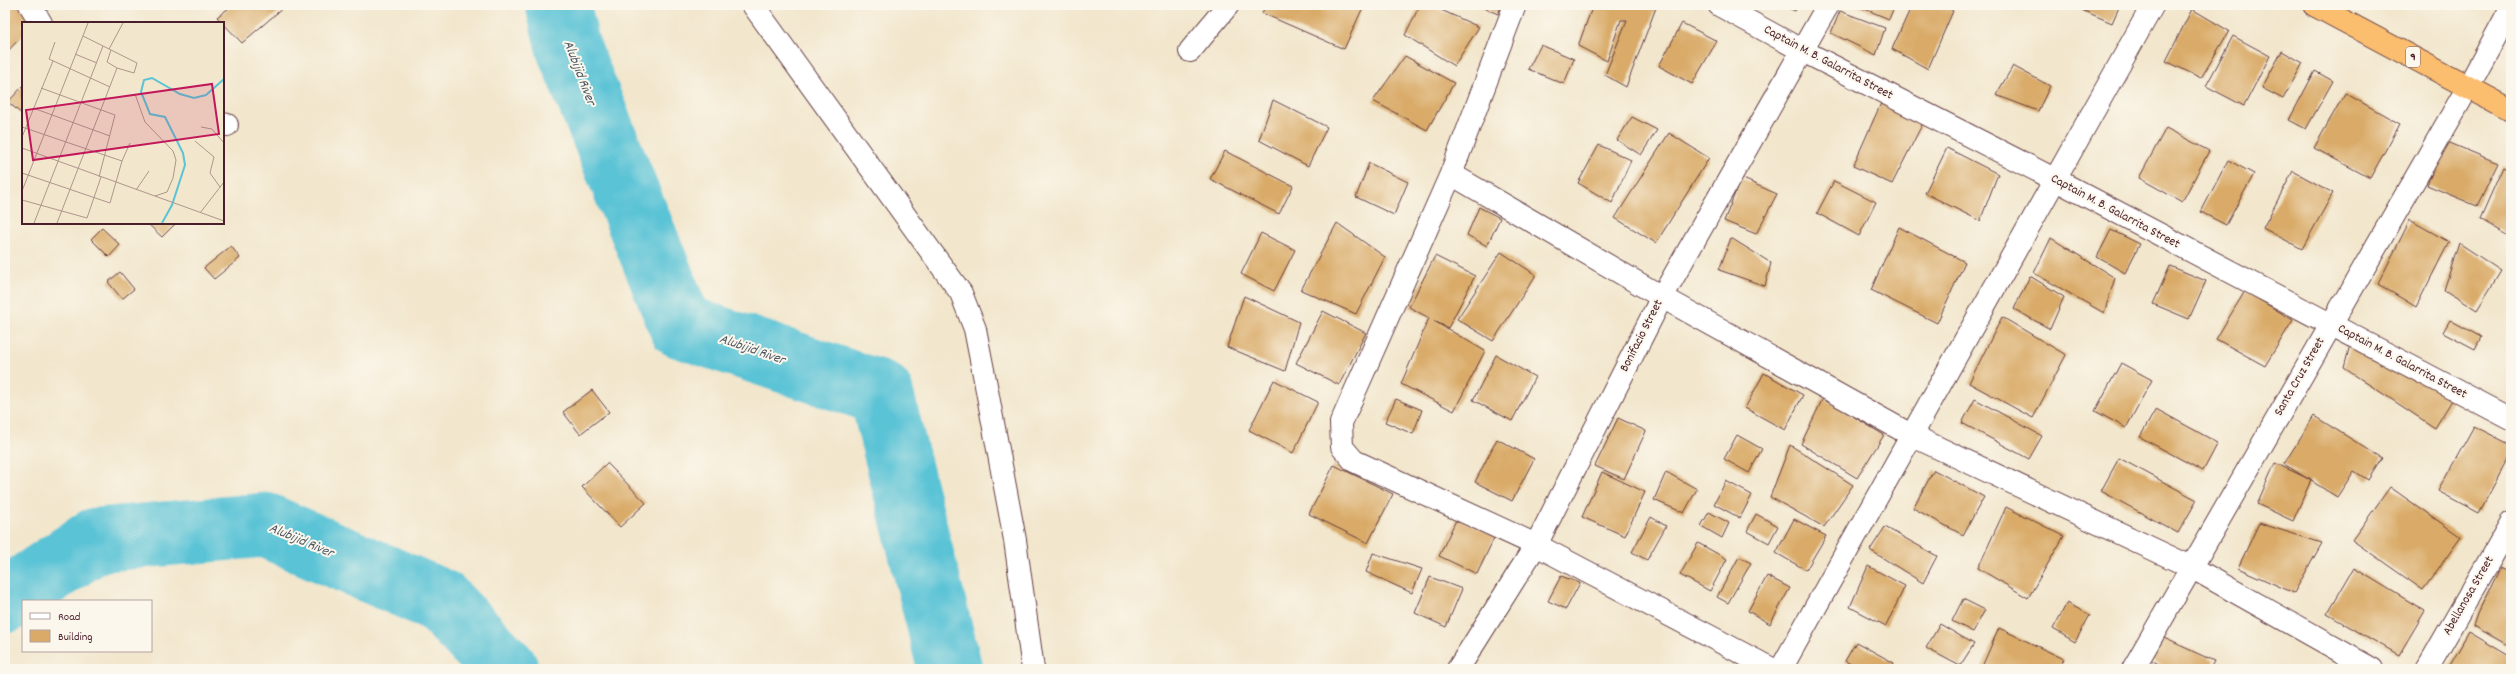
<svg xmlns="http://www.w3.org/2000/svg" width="2516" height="674" font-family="Dekko,sans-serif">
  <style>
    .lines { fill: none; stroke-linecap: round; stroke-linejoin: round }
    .river { stroke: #5ac3d6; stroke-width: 65 }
    .building { fill: #d9aa68 }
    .minor-casing { stroke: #633d43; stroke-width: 24 }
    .highway-casing { stroke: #633d43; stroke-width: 24 }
    .minor { stroke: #fff; stroke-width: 22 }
    .highway { stroke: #fbbd6e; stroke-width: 22 }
    .labels { text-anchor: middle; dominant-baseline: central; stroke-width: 4; stroke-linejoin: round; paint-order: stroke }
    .shield { fill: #fbf7ec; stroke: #7f6065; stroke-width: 1 }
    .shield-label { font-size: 12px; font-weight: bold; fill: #4a1f2b }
    .street-label { font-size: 13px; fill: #4a1f2b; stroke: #fbf7ec }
    .water-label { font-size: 14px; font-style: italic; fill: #505867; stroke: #fbf7ec }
    .inset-river { fill: none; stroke: #5ac3d6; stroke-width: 2 }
    .inset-road { fill: none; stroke: #af968c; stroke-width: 1 }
    .view { fill: #c2185b; fill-opacity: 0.15; stroke: #c2185b; stroke-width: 2 }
    .inset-edge { fill: none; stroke: #4a1f2b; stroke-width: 2 }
  </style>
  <rect width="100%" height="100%" fill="#fbf7ec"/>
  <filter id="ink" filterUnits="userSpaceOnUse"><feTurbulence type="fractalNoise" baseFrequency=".025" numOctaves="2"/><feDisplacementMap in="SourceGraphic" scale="8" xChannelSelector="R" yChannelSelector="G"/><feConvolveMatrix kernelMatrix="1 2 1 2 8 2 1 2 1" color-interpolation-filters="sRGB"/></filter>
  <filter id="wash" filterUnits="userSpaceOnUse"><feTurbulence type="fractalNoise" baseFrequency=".012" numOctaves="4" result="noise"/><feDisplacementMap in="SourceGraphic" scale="16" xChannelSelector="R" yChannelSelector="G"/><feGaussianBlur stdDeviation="0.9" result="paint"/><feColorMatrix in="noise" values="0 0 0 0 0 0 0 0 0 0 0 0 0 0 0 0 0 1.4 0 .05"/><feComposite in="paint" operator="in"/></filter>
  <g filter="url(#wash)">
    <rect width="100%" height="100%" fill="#f2e6cc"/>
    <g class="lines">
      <g class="river">
        <path d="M558,5L568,47L681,326L881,393L950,669"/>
        <path d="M5,601L96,540L265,525L440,601L506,669"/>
      </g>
    </g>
    <g id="blocks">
      <g class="building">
        <path d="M6,5H20L34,23H23V35L5,54Z"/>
        <path d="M233,5H282L284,7L242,43L217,17Z"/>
        <path d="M1266,5H1364L1344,49L1262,13Z"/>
        <path d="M1420,5H1430L1479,27L1454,66L1405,35Z"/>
        <path d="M1477,5H1502L1498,14Z"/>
        <path d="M1593,5H1657L1626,87L1605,75L1627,20H1621L1607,61L1578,46Z"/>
        <path d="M1781,5H1799L1795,11Z"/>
        <path d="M1855,5H1895L1889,19Z"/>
        <path d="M1912,5H1944L1953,11L1928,69L1892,49Z"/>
        <path d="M2084,5H2120L2112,23L2082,10Z"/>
        <path d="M2192,9L2229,31L2201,78L2166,61Z"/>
        <path d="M1840,11L1885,28L1876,55L1831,33Z"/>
        <path d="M1682,23L1717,41L1692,84L1659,66Z"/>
        <path d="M2233,36L2270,56L2244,106L2206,86Z"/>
        <path d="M1541,45L1574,59L1564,84L1528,69Z"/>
        <path d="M2282,51L2303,63L2283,99L2262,88Z"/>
        <path d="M1405,56L1454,83L1427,130L1373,101Z"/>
        <path d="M2013,66L2050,86L2038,111L1996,95Z"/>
        <path d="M2315,71L2333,81L2306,129L2289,120Z"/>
        <path d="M23,86V115L8,102Z"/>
        <path d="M2345,93L2400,124L2370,178L2314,148Z"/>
        <path d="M1273,100L1327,127L1308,166L1259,140Z"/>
        <path d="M1882,101L1925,119L1892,184L1853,166Z"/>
        <path d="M1632,117L1657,130L1641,155L1617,140Z"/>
        <path d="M2166,128L2209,151L2182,202L2139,178Z"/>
        <path d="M1669,133L1709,158L1656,243L1615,218Z"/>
        <path d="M2445,141L2498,163L2477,206L2427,185Z"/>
        <path d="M1599,145L1631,160L1612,203L1578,183Z"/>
        <path d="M1947,148L1998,174L1980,221L1925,193Z"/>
        <path d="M1225,151L1293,186L1279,214L1210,179Z"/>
        <path d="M2228,160L2254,174L2226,225L2201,212Z"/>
        <path d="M1369,163L1408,182L1394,215L1356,197Z"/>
        <path d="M2503,167L2511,171V237L2480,219Z"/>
        <path d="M2293,171L2333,193L2302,249L2263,228Z"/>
        <path d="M1741,178L1777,194L1756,234L1724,221Z"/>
        <path d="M1834,181L1876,202L1859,236L1817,213Z"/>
        <path d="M1479,207L1500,218L1487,246L1467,235Z"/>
        <path d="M2410,220L2449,242L2416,307L2378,284Z"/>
        <path d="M147,223H176L162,237Z"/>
        <path d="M1337,223L1385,257L1356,314L1301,290Z"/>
        <path d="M1899,227L1965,262L1937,323L1871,290Z"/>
        <path d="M102,228L120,245L109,257L91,239Z"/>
        <path d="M2111,230L2140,244L2125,273L2097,257Z"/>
        <path d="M1261,233L1295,250L1274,291L1241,274Z"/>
        <path d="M1731,238L1771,263L1765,286L1719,270Z"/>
        <path d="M2051,238L2115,278L2104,313L2034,273Z"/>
        <path d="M2459,243L2501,271L2477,310L2444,290Z"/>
        <path d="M231,246L240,258L214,279L204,268Z"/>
        <path d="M1501,252L1536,275L1493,341L1457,319Z"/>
        <path d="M1435,256L1475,276L1448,328L1434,321L1485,351L1454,411L1401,384L1429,318L1409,307Z"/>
        <path d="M2170,266L2206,281L2189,319L2153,304Z"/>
        <path d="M120,272L134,289L122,299L108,282Z"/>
        <path d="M2030,276L2064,297L2050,329L2014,309Z"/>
        <path d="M2245,291L2293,320L2265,366L2216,339Z"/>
        <path d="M1244,296L1299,322L1285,371L1227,347Z"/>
        <path d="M1323,311L1366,333L1339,385L1296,363Z"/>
        <path d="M2002,317L2066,355L2033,418L1969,383Z"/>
        <path d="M2450,320L2481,337L2475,349L2443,332Z"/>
        <path d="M2351,341L2454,397L2435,428L2344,368Z"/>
        <path d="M1496,355L1535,377L1512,421L1473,400Z"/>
        <path d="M2121,363L2152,380L2126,428L2095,411Z"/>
        <path d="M1764,373L1803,395L1785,430L1745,408Z"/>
        <path d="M1274,380L1318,402L1293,453L1249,430Z"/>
        <path d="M592,390L609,412L580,434L563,412Z"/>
        <path d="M1823,398L1884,435L1857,478L1801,444Z"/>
        <path d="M1396,399L1422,410L1413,434L1385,422Z"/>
        <path d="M1975,399L2042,436L2029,459L1962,423Z"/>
        <path d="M2156,409L2218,443L2203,471L2140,437Z"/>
        <path d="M2314,416L2382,458L2368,480L2354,471L2337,497L2284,464Z"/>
        <path d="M1618,418L1646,431L1624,479L1595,466Z"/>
        <path d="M2474,426L2511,445V453L2479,513L2438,491Z"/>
        <path d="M1737,435L1762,449L1749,473L1724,459Z"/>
        <path d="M1497,439L1534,459L1512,501L1475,482Z"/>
        <path d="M1790,445L1853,485L1824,527L1770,497Z"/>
        <path d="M2119,458L2197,500L2178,533L2101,491Z"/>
        <path d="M607,463L646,503L620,527L582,487Z"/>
        <path d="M2275,463L2311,480L2293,521L2257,504Z"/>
        <path d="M1334,465L1393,494L1368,543L1309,514Z"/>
        <path d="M1934,470L1984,497L1963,535L1913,508Z"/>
        <path d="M1602,472L1645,492L1625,536L1582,517Z"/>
        <path d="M1666,472L1697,489L1684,513L1654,500Z"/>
        <path d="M1726,481L1752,495L1740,518L1714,504Z"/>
        <path d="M2390,487L2461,537L2423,590L2352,540Z"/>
        <path d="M2006,507L2064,536L2028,598L1978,568Z"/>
        <path d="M1709,512L1729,523L1722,538L1701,526Z"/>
        <path d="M1756,514L1778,526L1769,543L1747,531Z"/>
        <path d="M1651,517L1666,526L1647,560L1632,552Z"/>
        <path d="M1457,518L1495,536L1477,574L1439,556Z"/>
        <path d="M1794,519L1826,536L1806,570L1776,553Z"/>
        <path d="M2259,523L2322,543L2294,593L2238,568Z"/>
        <path d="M1885,527L1937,556L1923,583L1870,550Z"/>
        <path d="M1698,543L1727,559L1710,591L1680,575Z"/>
        <path d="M1373,553L1422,569L1412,593L1366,572Z"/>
        <path d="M1739,557L1751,563L1728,603L1717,597Z"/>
        <path d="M1868,566L1905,586L1886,626L1850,607Z"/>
        <path d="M2354,568L2425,611L2399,655L2327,614Z"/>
        <path d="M2500,568L2511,573V647L2474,626L2478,614Z"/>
        <path d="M1561,576L1580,583L1566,609L1548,601Z"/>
        <path d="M1767,576L1790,588L1770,624L1748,611Z"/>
        <path d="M1430,577L1462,589L1446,627L1415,613Z"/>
        <path d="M1963,599L1985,610L1973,632L1952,621Z"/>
        <path d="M2067,603L2090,615L2075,642L2053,629Z"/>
        <path d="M1940,624L1974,644L1960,666L1926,648Z"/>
        <path d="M1999,628L2064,659L2058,669H1981Z"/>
        <path d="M2469,632L2511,657V669H2448Z"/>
        <path d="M2164,638L2214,661L2210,669H2168L2151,660Z"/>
        <path d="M1856,642L1894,663L1891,669H1860L1845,661Z"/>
      </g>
    </g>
  </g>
  <g filter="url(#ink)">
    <use href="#blocks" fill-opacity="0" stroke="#633d43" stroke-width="1"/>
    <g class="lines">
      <defs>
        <g id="minor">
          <path d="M30,5L41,23"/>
          <path d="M753,5L961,293L975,329L985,380L1015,540L1033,669"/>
          <path d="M1515,5L1451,174L1341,423L1342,447L1354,461L1536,545L1772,669"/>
          <path d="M1719,5L1803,51L2056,180L2511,419"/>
          <path d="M1190,51L1228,5"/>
          <path d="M223,124L227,125"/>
          <path d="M1451,174L1662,297L1911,435L2191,567L2372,669"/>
          <path d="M1458,669L1536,545L1662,297L1828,5"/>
          <path d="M1781,669C1904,447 2031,227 2153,5"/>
          <path d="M2133,669L2468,87L2511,8"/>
          <path d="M2427,669L2511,523"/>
        </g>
        <path id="highway" d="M2314,5L2511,110"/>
      </defs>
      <use href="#minor" class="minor-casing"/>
      <use href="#highway" class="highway-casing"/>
      <use href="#minor" class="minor"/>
      <use href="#highway" class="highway"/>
    </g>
  </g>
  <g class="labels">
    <rect class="shield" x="2406" y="47" width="14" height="20" rx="3"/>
    <g class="shield-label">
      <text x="2413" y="57">9</text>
    </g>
    <g class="street-label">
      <text transform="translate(1828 63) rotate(28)">Captain M. B. Galarrita Street</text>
      <text transform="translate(2115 212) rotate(28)">Captain M. B. Galarrita Street</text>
      <text transform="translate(1642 336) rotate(-63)">Bonifacio Street</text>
      <text transform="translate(2402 362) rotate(28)">Captain M. B. Galarrita Street</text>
      <text transform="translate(2300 377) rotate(-60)">Santa Cruz Street</text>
      <text transform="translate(2469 596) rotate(-60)">Abellanosa Street</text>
    </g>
    <g class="water-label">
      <text transform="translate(579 73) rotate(69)">Alubijid River</text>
      <text transform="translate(752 350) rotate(19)">Alubijid River</text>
      <text transform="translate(301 541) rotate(23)">Alubijid River</text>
    </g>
  </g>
  <g transform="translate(22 22)">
    <rect width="202" height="202" fill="#f2e6cc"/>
    <path class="inset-river" d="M140,201L150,183L163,143L161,131L143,95L128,92L119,70L122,58L130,56L158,72L172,76L184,73L202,57"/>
    <path class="inset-road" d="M33,20L27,37L88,65M81,24L115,41L112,51L95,46M87,27L101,1M53,32L75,41M19,66L93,93L77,155M113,72L123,100L151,129L154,138L151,156L145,170L133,174M11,86L88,114M0,105L100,139M179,105L190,107L202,121M0,115L31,39M173,119L192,135L188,151L198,165M0,126L202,199M0,151L88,181L100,139L108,121M114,168L127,149M0,169L66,1M0,178L65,196L79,155M178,191L202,160M12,201L81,24L61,14M35,201L95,46L85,40L89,28"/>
    <path class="view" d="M190,62L197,112L11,138L4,88Z"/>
    <rect width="202" height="202" class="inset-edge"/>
  </g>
  <rect width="2516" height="674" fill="none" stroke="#fbf7ec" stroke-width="20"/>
  <rect x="22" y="600" width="130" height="52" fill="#fbf7ec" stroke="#b4a19f"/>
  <rect x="30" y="613" width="20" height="6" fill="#ffffff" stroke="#b4a19f"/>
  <text x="58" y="620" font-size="12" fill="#4a1f2b">Road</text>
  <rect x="30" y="630" width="20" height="12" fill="#d9aa68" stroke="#b4a19f"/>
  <text x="58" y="640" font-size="12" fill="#4a1f2b">Building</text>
</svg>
